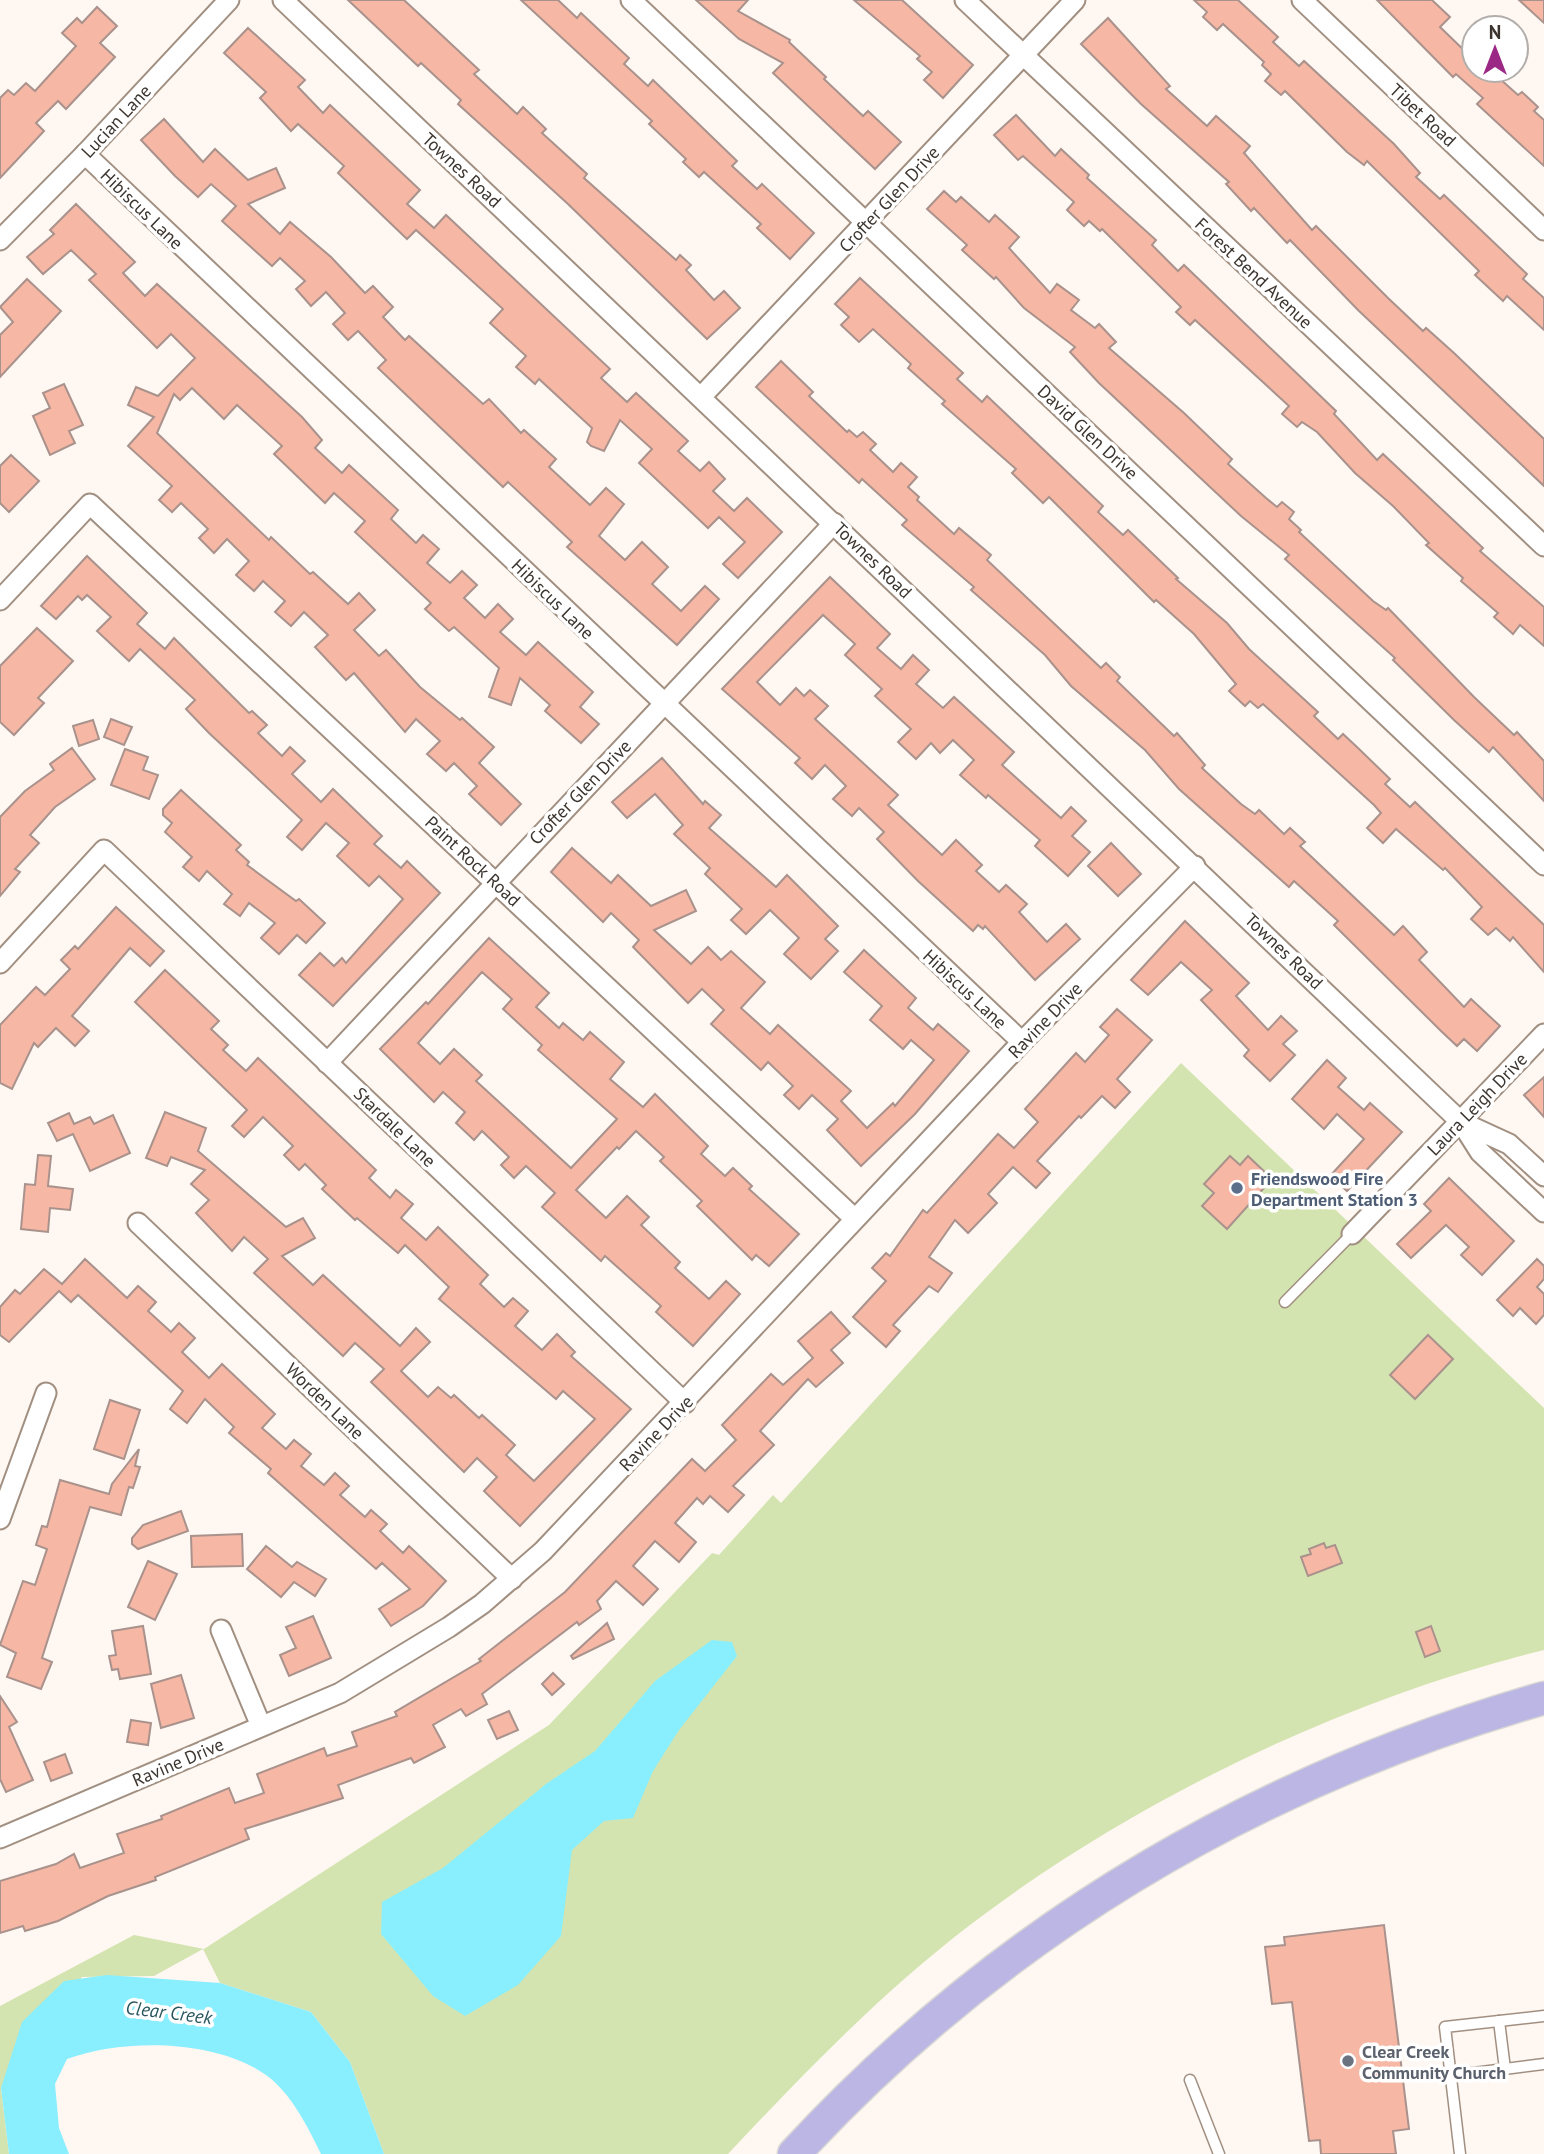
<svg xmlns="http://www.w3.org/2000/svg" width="1544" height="2154" font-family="'PT Sans',sans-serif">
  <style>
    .green { fill: #d4e4b0 }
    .water { fill: #89effe }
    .building { fill: #f6b7a5; stroke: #a9928c; stroke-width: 2; fill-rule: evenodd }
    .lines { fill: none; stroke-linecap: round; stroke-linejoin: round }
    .lane-casing { stroke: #a19082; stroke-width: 13 }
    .street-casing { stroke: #a19082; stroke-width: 23 }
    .primary-casing { stroke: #d8d7d5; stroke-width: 35 }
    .lane { stroke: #fff; stroke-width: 10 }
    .street { stroke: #fff; stroke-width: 19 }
    .primary { stroke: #bbb6e3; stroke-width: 32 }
    .service-dot { fill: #5c6f8a; stroke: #fff; stroke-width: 2.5 }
    .worship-dot { fill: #6b7280; stroke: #fff; stroke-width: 2.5 }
    .labels { text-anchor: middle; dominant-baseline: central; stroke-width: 7; stroke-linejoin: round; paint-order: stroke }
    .street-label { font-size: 18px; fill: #3c352f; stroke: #fff }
    .service-label { font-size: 18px; font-weight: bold; fill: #4e5e75; stroke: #fff; text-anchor: start }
    .worship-label { font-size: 18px; font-weight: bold; fill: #5b616d; stroke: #fff; text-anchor: start }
    .water-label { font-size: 19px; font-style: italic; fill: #2a575e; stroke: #fff }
  </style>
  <rect width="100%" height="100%" fill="#fff7f1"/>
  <path class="green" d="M1181,1063L1544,1408V1650C1346,1698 1132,1801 970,1925C881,1993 804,2073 728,2154H384L350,2062L311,2012L220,1983L203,1949L154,1976L82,1977L1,2088L9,2154H0V2006L134,1935L204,1949L549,1725L712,1553L719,1555L773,1495L781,1503Z"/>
  <g class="water">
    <path d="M712,1640L732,1642L737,1656L679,1730L653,1771L633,1818L604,1821L572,1850L561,1936L518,1985L465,2016L433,1996L381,1934L382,1902L443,1868L546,1784L595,1751L655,1681Z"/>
    <path d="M107,1975L220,1983L311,2012L350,2062L384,2154H321C308,2127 291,2093 266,2075C216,2039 123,2038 67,2059L55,2084L59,2128L69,2154H9L1,2088L22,2022L64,1981Z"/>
  </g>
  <g class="building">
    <path d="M348,0H404L479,70L474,74L517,114L523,107L546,129L542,133L587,174L584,178L676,260L680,255L691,265L686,270L714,300L724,291L740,308L707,339L568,204L458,104L461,100L421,63L418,66Z"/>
    <path d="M521,0H558L577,18L581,13L629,58L624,64L648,86L653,80L737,161L732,166L757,189L762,184L814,233L790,259L757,228L761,224L704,172L699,177L683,162L686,159L649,124L652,121Z"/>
    <path d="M696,0H748L738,11L790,40L789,42L826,77L824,79L863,116L868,111L901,142L875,169L773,73L783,63L739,39Z"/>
    <path d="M854,0H902L973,65L943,98L924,80L932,72L917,59L920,56Z"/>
    <path d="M1194,0H1238L1278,37L1273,42L1299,66L1304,61L1394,144L1420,173L1416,177L1440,199L1444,195L1527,274L1523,279L1544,298V330L1507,296L1503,301L1475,275L1479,271L1367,161L1364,165L1347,152L1285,91L1281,95L1265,81L1271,74L1262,65L1264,62L1223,24L1217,30L1203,17L1207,12Z"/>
    <path d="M1377,0H1432L1450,17L1440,27L1474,60V70H1490L1518,95L1522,92L1538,107L1534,111L1544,120V166L1477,104L1483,98L1456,74L1453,77Z"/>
    <path d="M1519,0H1544V23Z"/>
    <path d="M97,7L117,26L100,43L115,57L66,109L58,101L36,123L44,131L0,178V98L8,90L14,95L26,83L35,91L76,46L62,33L77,18L82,23Z"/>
    <path d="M1108,18L1170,86L1166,89L1207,126L1216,116L1250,146L1244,153L1312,230L1316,226L1388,298L1423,331L1426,328L1454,353L1544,439V486L1358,310L1290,240L1287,243L1254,208L1251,211L1226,184L1229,182L1141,104L1081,44Z"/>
    <path d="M248,28L305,80L298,87L323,113L330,105L420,190L407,204L434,228L446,215L610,369L601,378L627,402L636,393L688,441L678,451L700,471L709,462L725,479L713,491L734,511L747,498L782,532L738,578L723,564L745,542L719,517L708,528L639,463L652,449L620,420L604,451L591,446L587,442L592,428L539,379L535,384L516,367L526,356L490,323L503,309L416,230L407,239L338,173L344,166L298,124L291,131L260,98L266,92L224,53Z"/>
    <path d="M1016,115L1055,156L1061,149L1089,175L1087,178L1156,240L1152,245L1178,271L1184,265L1336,411L1334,414L1377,460L1383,454L1483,548L1480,551L1544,607V646L1520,625L1513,634L1494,617L1498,613L1461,581L1463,578L1426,545L1429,543L1393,506L1355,473L1317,432L1302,422L1297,427L1282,414L1289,406L1195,320L1190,325L1176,312L1181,307L1102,229L1100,231L1089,221L1084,226L1067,210L1074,202L1023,156L1018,160L994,135Z"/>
    <path d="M164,119L203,162L215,149L248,180L276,168L285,188L248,204L280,234L290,222L331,257L365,293L373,286L393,307L383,317L405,340L409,336L483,404L489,399L521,433L524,430L556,459L549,467L590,505L606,488L624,504L599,536L625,560L642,542L668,567L652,584L681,611L705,586L719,599L677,645L567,547L572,542L508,482L503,487L378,368L386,360L358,331L348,340L333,324L345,313L326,292L311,306L296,289L305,281L280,258L272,266L222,221L236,206L211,184L198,197L175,176L141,140Z"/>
    <path d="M944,191L956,202L961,197L989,222L995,215L1019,237L1009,248L1050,293L1057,284L1079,300L1071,310L1095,328L1099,324L1116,342L1109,348L1184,413L1232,459L1228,464L1266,498L1277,507L1282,502L1294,512L1289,519L1301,530L1299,532L1373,601L1386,610L1388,608L1474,697L1514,735L1517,732L1544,761V801L1493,747L1489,752L1454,720L1393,660L1395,658L1285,559L1289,555L1241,516L1099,383L1070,352L1075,347L1024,308L996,277L994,279L962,250L967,245L927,209Z"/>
    <path d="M76,204L135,262L123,273L145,296L157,284L302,417L322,440L315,448L342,473L349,465L398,510L391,519L416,543L423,535L439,549L427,563L450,583L462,571L477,585L464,598L485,618L498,604L513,619L500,632L526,655L538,642L593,692L580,707L599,724L581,743L545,711L550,705L520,678L511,705L489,697L499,668L454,627L449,631L425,609L431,603L355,532L365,521L334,493L325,503L274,454L282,446L237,405L224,419L192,388L180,400L174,394L157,433L269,540L271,537L310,574L313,572L348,604L359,593L375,610L354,630L379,656L386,650L420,687L460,720L462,718L494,747L479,763L521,804L501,825L469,794L477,786L454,763L446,771L427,754L440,741L416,719L405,732L354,673L346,680L315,647L328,635L304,612L291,626L275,612L285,601L263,581L254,591L236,575L249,561L227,539L214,553L199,538L208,529L181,503L172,512L159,500L172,486L128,446L154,417L128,405L136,387L158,396L195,358L171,334L157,348L89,280L96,274L71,250L43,274L27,257L54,234L50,230Z"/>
    <path d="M860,278L963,373L957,379L982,402L987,396L1103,506L1098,512L1123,535L1128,530L1178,578L1176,579L1227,623L1249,649L1318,712L1314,716L1338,739L1343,734L1358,748L1390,779L1385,784L1410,807L1415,802L1544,925V972L1513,937L1510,941L1496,928L1488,935L1471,919L1482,907L1445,868L1443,870L1396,829L1383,843L1367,828L1381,813L1374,805L1263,704L1258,708L1250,701L1245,706L1229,691L1236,684L1194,634L1156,600L1154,602L1049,497L1043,503L1012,473L1016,469L942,404L945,401L908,368L911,364L873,329L859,342L841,325L849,317L835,304Z"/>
    <path d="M27,279L61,311L0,377V335L13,322L0,307Z"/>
    <path d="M781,361L813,392L809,396L847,432L849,430L857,437L863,432L876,444L870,450L893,472L901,463L917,477L908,487L919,497L917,500L954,534L959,528L991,555L987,560L1101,668L1106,663L1120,677L1117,681L1174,736L1177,733L1205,765L1202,768L1241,804L1255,814L1259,810L1284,834L1290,828L1305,842L1300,846L1394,935L1403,926L1427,952L1419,960L1464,1007L1471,999L1500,1026L1477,1051L1464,1039L1457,1046L1441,1031L1334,925L1338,921L1294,881L1289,887L1179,789L1145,750L1071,686L1045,655L971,590L974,587L902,525L907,520L862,479L859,483L756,387Z"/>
    <path d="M64,384L83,425L69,431L75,443L50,455L33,416L50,408L43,393Z"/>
    <path d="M11,455L39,481L9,512L0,503V466Z"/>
    <path d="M87,556L147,613L137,624L165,649L174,638L249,713L252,711L267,725L258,733L282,756L290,747L305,761L292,774L321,802L333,789L382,836L374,844L401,868L407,861L440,893L333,1006L299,975L320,953L334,966L342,958L346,963L403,899L379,876L369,886L337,856L349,843L326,823L302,850L287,837L302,820L209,733L186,709L195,700L140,649L129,661L97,631L111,617L87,595L82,600L78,596L56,619L41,606Z"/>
    <path d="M830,577L890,634L877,648L901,669L913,655L929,670L916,684L943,708L954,697L1014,752L1002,765L1061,818L1071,807L1086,821L1072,836L1090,852L1068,876L1035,846L1040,840L988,795L986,798L960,775L974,760L953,740L940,753L931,743L916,759L898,742L911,729L875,696L882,689L845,655L855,644L823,615L757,682L780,705L796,688L804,696L810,690L828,706L815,719L898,795L888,805L942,855L956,840L982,865L976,871L999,892L1006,885L1027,904L1019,912L1047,942L1066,924L1080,939L1035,980L985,926L983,929L978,925L973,931L918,881L877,839L884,832L859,808L852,816L833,799L846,786L825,765L812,779L795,763L800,758L722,689Z"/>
    <path d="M37,628L73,661L38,698L44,703L14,735L0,722V666Z"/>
    <path d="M111,719L132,727L124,745L104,737Z"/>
    <path d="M93,720L99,739L79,746L73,726Z"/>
    <path d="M72,748L95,779L55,807L30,835L39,843L15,869L20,872L0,896V817L25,791L54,770L50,764Z"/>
    <path d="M125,749L148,757L143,770L158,775L149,799L111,785Z"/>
    <path d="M662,758L703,804L705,801L721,815L709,828L776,887L787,875L838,926L825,939L838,951L811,979L784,954L799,938L770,910L746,934L731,920L742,909L705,874L710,868L674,834L683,825L655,794L627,818L612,802Z"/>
    <path d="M181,790L241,845L236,850L249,862L247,865L296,901L299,899L325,923L306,943L297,935L279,954L261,938L275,923L249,903L240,916L224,904L232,894L207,871L199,881L183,867L192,857L165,832L172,823L163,815V809Z"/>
    <path d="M1111,843L1141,874L1118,896L1088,866Z"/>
    <path d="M572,848L611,883L618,875L651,906L686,890L696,911L654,930L691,964L708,947L721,960L731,951L765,982L741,1008L770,1034L778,1025L851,1091L841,1101L867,1128L893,1103L895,1106L934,1060L911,1040L903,1049L870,1020L882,1006L844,972L864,950L916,998L908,1008L933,1030L938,1024L969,1051L915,1114L861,1166L827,1130L838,1119L812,1095L799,1109L784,1095L793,1086L768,1062L761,1070L711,1024L724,1010L702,989L688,1003L633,947L639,940L611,913L603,922L551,872Z"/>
    <path d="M116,907L164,951L150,966L130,948L72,1016L89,1031L75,1046L56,1028L38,1047L34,1043L12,1089L0,1083V1025L36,987L45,995L70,969L61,960L75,946L78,949Z"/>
    <path d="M1185,921L1249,983L1236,996L1268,1030L1281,1016L1297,1031L1283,1044L1295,1055L1270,1081L1244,1056L1249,1050L1201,1000L1212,990L1181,962L1148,995L1131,980Z"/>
    <path d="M489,938L549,993L536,1007L559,1028L563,1023L583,1040L590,1032L624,1062L610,1079L643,1107L655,1094L708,1146L701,1154L725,1176L733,1168L752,1186L749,1189L799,1234L769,1266L756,1255L752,1260L697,1206L702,1201L660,1161L664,1157L636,1131L619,1149L617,1147L576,1190L606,1218L627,1196L649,1217L641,1225L680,1262L675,1268L709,1299L726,1281L740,1294L693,1346L656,1312L661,1306L605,1256L601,1261L542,1207L555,1193L526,1166L514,1178L501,1165L509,1157L482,1131L474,1140L456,1123L465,1112L443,1092L434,1102L380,1049L426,1002L428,1004ZM482,972L512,999L503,1009L542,1045L538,1050L617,1119L571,1168L476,1081L482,1075L454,1049L440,1064L418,1043Z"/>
    <path d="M165,970L219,1021L211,1029L228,1045L223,1050L246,1071L258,1058L376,1170L369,1178L390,1198L396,1190L413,1204L401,1218L426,1240L438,1227L488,1275L480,1284L504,1307L513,1298L528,1311L515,1326L542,1350L557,1334L575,1352L571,1356L631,1409L520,1526L484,1491L497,1477L477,1458L464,1472L371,1382L384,1369L355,1343L343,1356L254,1273L268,1259L244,1237L232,1251L196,1213L209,1200L191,1184L205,1170L171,1157L167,1166L146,1158L165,1112L206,1128L198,1151L286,1227L303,1218L315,1238L282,1256L313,1285L323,1275L400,1346L416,1328L430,1342L401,1371L428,1397L438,1387L451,1398L454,1395L479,1418L482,1415L515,1445L506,1455L534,1481L595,1419L563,1391L556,1399L439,1299L449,1287L405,1245L398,1253L357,1218L355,1220L322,1189L326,1185L305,1164L299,1170L284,1155L293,1146L263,1117L244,1137L232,1126L247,1110L135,1002Z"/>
    <path d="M1117,1009L1152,1040L1117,1079L1130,1092L1115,1108L1102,1096L1081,1118L1079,1116L1037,1161L1050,1173L1036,1188L1013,1167L988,1194L997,1203L968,1233L955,1220L929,1257L952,1273L938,1292L929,1286L893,1325L900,1331L886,1347L853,1317L886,1281L872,1268L886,1253L890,1256L923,1210L927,1213L998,1134L1014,1148L1038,1122L1025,1109L1076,1053L1085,1062L1109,1035L1100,1027Z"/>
    <path d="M1327,1060L1346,1078L1338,1087L1364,1110L1370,1103L1402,1132L1347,1191L1330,1176L1364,1139L1337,1114L1324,1129L1292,1099Z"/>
    <path d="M1544,1077V1117L1524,1095Z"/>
    <path d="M69,1113L74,1124L90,1117L94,1124L113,1115L130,1153L90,1171L73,1134L57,1141L48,1123Z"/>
    <path d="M38,1155L51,1156L48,1186L73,1189L70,1210L50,1208L48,1232L21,1229L25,1184L35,1185Z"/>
    <path d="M1230,1156L1240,1165L1248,1156L1272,1179L1227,1229L1202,1206L1214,1193L1204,1184Z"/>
    <path d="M1449,1178L1514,1241L1482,1275L1461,1255L1469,1247L1446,1225L1411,1258L1397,1244L1431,1211L1424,1204Z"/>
    <path d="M85,1259L127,1298L138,1286L156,1302L148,1311L171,1332L179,1323L195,1338L182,1352L209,1378L222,1364L275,1414L262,1428L286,1449L294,1440L311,1454L301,1466L324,1485L335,1473L349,1486L340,1495L365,1517L371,1510L387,1524L380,1531L403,1553L409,1546L446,1581L423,1606L391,1626L379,1609L410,1589L382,1563L376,1569L268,1473L271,1469L229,1433L234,1427L205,1399L187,1423L170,1409L183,1391L78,1295L71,1302L59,1291L9,1342L0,1335V1307L15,1290L20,1294L44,1269L62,1284Z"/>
    <path d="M1537,1259L1544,1266V1279L1537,1287L1544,1294V1315L1536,1324L1520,1308L1513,1316L1497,1300Z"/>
    <path d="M831,1312L850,1333L831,1350L843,1363L816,1387L808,1379L760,1431L774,1445L733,1486L744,1495L728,1512L710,1496L703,1504L697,1498L675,1523L696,1542L679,1562L655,1541L633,1566L658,1589L643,1605L616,1581L597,1601L601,1609L579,1625L577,1622L482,1694L487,1704L466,1716L461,1709L433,1725L445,1747L414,1763L411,1758L338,1785L343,1798L245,1829L249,1839L155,1877L156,1880L108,1896L58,1921L25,1931L23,1926L0,1933V1881L56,1864L74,1854L80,1868L124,1853L117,1834L162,1819L161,1816L229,1788L235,1803L264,1793L257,1774L324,1748L327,1756L357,1746L352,1732L397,1716L395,1712L481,1661L479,1659L565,1592L692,1459L705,1471L736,1440L722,1425L771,1374L783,1385L813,1358L798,1341Z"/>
    <path d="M1428,1335L1453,1359L1415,1399L1390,1375Z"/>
    <path d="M110,1400L140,1410L124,1459L94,1449Z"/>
    <path d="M139,1449L135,1466L140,1467L133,1488L129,1487L121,1515L90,1507L42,1658L52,1662L41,1689L7,1677L16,1653L0,1645L23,1581L35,1585L47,1549L36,1545L42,1526L47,1527L60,1480L109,1494L112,1484Z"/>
    <path d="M181,1511L188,1531L138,1549L132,1544V1538L143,1525Z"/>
    <path d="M242,1534L243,1566L192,1567L191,1536Z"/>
    <path d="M1324,1543L1326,1548L1335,1545L1342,1563L1308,1576L1301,1557L1311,1554L1309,1549Z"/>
    <path d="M266,1546L292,1567L297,1562L326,1579L315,1596L294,1582L281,1597L247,1569Z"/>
    <path d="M148,1561L177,1574L155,1620L128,1607Z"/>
    <path d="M313,1616L331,1658L289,1676L280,1655L296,1648L286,1627Z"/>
    <path d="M607,1623L614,1639L573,1659L571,1656Z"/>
    <path d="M143,1626L151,1674L120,1679L118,1669L112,1670L109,1656L116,1655L112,1631Z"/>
    <path d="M1431,1626L1440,1651L1425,1657L1416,1632Z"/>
    <path d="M553,1673L564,1684L552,1695L542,1684Z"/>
    <path d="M181,1675L194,1718L161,1728L151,1684Z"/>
    <path d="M0,1696L17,1722L9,1727L33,1780L6,1792L0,1779Z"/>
    <path d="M509,1711L518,1730L497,1739L488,1720Z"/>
    <path d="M131,1720L151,1723L148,1745L127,1742Z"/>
    <path d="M65,1754L72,1773L51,1781L44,1762Z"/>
    <path d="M1384,1925L1409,2129L1393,2131L1396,2154H1321L1320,2140L1309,2141L1292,2002L1272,2004L1265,1947L1285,1945L1284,1937Z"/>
  </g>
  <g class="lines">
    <defs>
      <g id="lane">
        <path d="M1285,1302L1352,1234"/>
        <path d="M1499,2021L1505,2069"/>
        <path d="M1450,2076L1544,2064"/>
        <path d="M1190,2080L1219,2154"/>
        <path d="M1460,2154L1445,2027L1544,2016"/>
      </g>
      <g id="street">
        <path d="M283,0L1461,1122L1480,1152L1544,1212"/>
        <path d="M631,0L1544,865"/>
        <path d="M965,0L1544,546"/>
        <path d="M1302,0L1544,230"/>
        <path d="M85,154L1022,1042"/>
        <path d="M0,240L85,154L229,0"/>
        <path d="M701,397L1075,0"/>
        <path d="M0,600L90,504L855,1219"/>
        <path d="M0,963L104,850L685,1403"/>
        <path d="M327,1063L834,523"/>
        <path d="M1461,1122L1509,1144L1544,1176"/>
        <path d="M138,1223L512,1579"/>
        <path d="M1352,1234L1544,1034"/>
        <path d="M0,1519L46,1393"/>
        <path d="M221,1630L261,1726"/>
        <path d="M0,1838L340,1693L449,1627L482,1604L543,1551L1022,1042L1195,866"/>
      </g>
      <path id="primary" d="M794,2154C1001,1930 1252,1782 1544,1698"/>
    </defs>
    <use href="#lane" class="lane-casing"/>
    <use href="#street" class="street-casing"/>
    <use href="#primary" class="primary-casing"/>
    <use href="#lane" class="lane"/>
    <use href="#street" class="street"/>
    <use href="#primary" class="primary"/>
  </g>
  <circle class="service-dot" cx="1237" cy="1188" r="7"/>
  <circle class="worship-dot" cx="1348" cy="2061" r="7"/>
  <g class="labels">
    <g class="street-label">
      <text transform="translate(1423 115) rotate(43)">Tibet Road</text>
      <text transform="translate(116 121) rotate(-47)">Lucian Lane</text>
      <text transform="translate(462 170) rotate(43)">Townes Road</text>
      <text transform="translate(889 199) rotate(-47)">Crofter Glen Drive</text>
      <text transform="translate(142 209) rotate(44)">Hibiscus Lane</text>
      <text transform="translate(1254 273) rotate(43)">Forest Bend Avenue</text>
      <text transform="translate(1088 432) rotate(43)">David Glen Drive</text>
      <text transform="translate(873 560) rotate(44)">Townes Road</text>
      <text transform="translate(553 599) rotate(44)">Hibiscus Lane</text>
      <text transform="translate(580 792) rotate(-46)">Crofter Glen Drive</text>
      <text transform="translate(473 861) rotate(43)">Paint Rock Road</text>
      <text transform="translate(1284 951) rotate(44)">Townes Road</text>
      <text transform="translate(965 989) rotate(43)">Hibiscus Lane</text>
      <text transform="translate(1045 1020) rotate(-46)">Ravine Drive</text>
      <text transform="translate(1477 1104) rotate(-46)">Laura Leigh Drive</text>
      <text transform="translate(395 1127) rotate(44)">Stardale Lane</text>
      <text transform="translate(325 1401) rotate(44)">Worden Lane</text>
      <text transform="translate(656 1433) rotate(-46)">Ravine Drive</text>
      <text transform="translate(178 1762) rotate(-23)">Ravine Drive</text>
    </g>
    <g class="service-label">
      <text x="1251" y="1178">Friendswood Fire<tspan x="1251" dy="21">Department Station 3</tspan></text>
    </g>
    <g class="worship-label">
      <text x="1362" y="2051">Clear Creek<tspan x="1362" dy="21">Community Church</tspan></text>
    </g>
    <g class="water-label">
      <text transform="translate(169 2012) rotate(7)">Clear Creek</text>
    </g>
  </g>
  <g transform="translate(1495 49)"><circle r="33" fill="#ffffff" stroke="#b1aeac" stroke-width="2"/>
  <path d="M0-5L12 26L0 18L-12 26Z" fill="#9c2885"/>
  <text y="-10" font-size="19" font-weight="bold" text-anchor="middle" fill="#3c352f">N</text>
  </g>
</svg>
